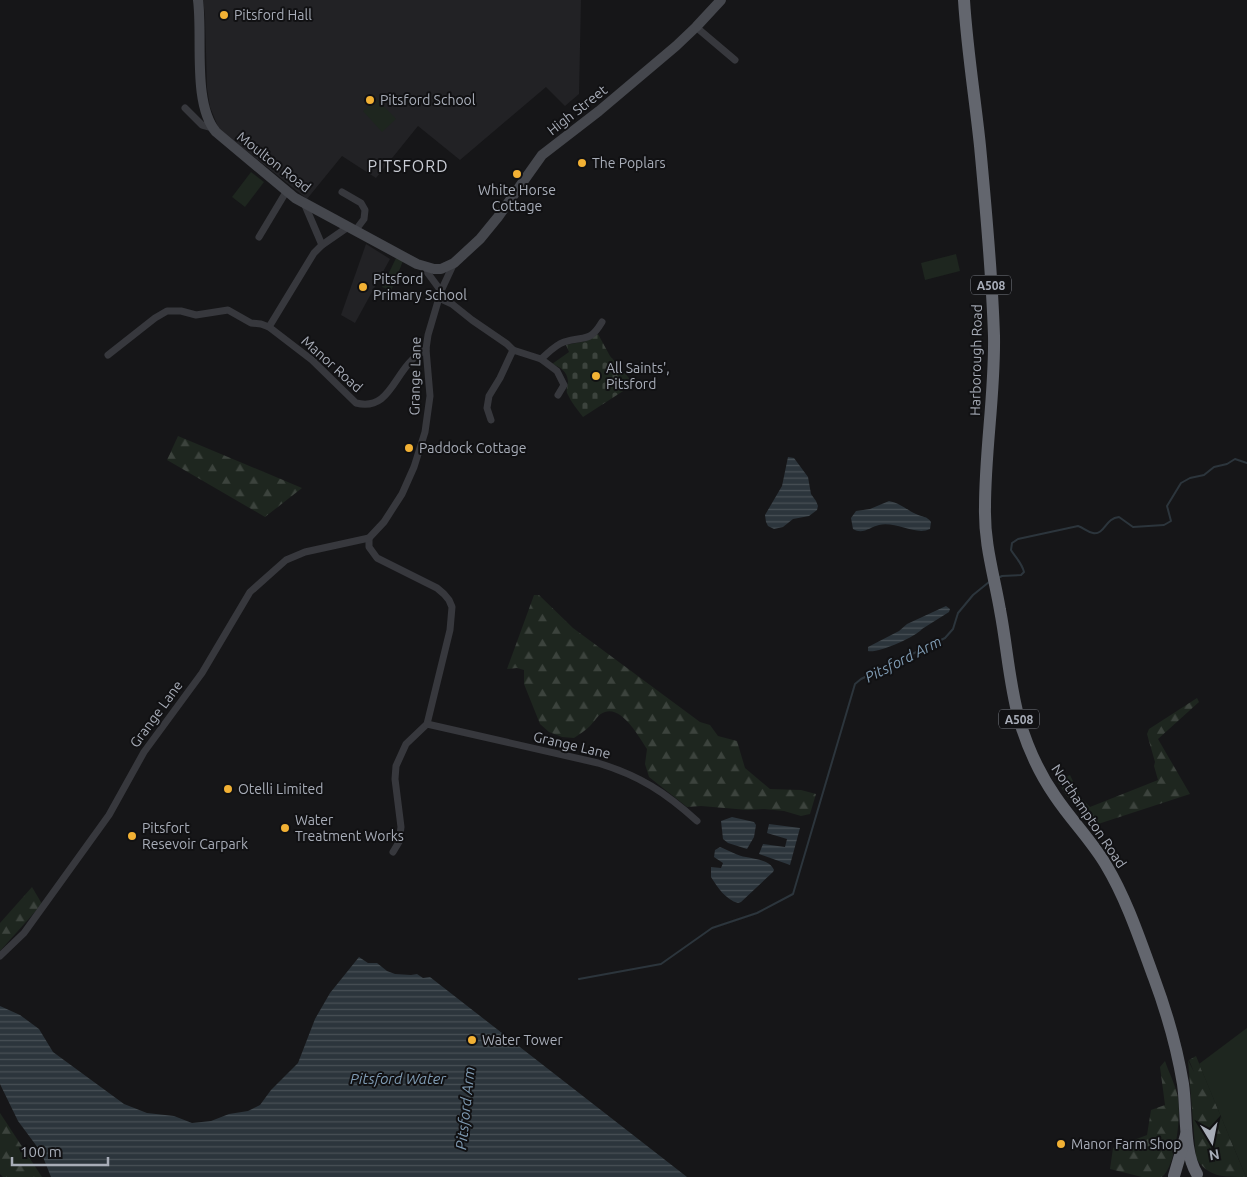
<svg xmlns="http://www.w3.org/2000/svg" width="1247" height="1177" font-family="Ubuntu,sans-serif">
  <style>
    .built { fill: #222225 }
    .forest { fill: url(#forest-firs) }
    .cemetery { fill: url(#cemetery-stones) }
    .garden { fill: #1e261f }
    .water { fill: url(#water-rules) }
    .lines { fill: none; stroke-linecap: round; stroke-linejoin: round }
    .stream { stroke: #2c353c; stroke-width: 2 }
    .street { stroke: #37383d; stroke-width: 7 }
    .secondary { stroke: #45474d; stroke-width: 10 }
    .highway { stroke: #63666e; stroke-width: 12 }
    .poi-dot { fill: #f2b134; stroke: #111113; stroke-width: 2 }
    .labels { text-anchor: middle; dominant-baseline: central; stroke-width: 4; stroke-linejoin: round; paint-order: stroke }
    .shield { fill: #111113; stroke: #7b7e86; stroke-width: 1 }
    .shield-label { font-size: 12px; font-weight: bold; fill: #a8adb8 }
    .poi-label { font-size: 14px; fill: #a8adb8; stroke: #111113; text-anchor: start }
    .street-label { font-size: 14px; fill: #a8adb8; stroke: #111113 }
    .water-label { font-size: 15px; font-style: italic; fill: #7f9bb3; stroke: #111113 }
    .quarter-label { font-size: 16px; letter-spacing: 1px; fill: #c9ccd4; stroke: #111113 }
  </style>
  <defs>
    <pattern id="forest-firs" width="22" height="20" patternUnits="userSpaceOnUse" patternTransform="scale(1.25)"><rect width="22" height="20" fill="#1e261f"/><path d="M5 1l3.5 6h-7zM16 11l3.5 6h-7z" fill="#3c433d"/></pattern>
    <pattern id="cemetery-stones" width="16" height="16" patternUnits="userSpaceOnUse" patternTransform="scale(1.25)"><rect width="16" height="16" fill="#1e261f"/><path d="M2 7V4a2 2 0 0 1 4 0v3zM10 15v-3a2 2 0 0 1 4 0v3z" fill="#3c433d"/></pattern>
    <pattern id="water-rules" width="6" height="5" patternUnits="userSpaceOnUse" patternTransform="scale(1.25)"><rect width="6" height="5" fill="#2c353c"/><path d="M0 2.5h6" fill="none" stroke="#485056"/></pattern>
  </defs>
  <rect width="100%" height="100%" fill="#161618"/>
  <g class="built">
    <path d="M203,0H581L579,94L565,106L546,87L460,160L418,126L376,178L342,156L307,199L219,129L210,107L207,88L205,16Z"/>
    <path d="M366,244L390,259L355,323L341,315Z"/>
  </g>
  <g class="forest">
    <path d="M178,436L302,488L265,517L167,460Z"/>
    <path d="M534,595H539L573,628L700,722L710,725L718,736L737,741L745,768L770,789L801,790L816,794L810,814L801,816L784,811L764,809L748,810L701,806L687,807L649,777L645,764L647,749C639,737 622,706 605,712C598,714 595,721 590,726C586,730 580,734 574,738L562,737L549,732L540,724L524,684V670L517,668L507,669Z"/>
    <path d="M1197,698L1199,702L1158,739L1190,794L1092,826L1069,799L1057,781L1070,775L1081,798L1090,807L1158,780L1154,766L1155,762L1147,734L1149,729Z"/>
    <path d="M32,887L42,904L0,951V923Z"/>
    <path d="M1196,1056L1246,1177C1222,1177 1208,1177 1196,1158L1188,1060L1194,1072L1189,1060Z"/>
    <path d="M1165,1061C1169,1073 1176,1086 1178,1098C1181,1116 1176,1166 1162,1177H1142L1110,1169L1113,1148L1147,1135L1151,1110L1165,1105L1160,1067Z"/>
    <path d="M0,1113L42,1177H3L0,1174Z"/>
  </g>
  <path class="cemetery" d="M598,334L610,356L634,384L583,417C577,409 571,402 567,393C566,388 568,385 568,381C567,371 560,367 552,364L569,352L566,345L586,341Z"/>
  <g class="garden">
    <path d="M377,99L396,119L382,132L363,111Z"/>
    <path d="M251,172L264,182L245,207L232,197Z"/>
    <path d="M956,254L960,271L925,280L921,263Z"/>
    <path d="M396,258L403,261L391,291L382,287Z"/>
    <path d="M1247,1028V1177H1246L1199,1064Z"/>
  </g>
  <g class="water">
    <path d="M788,457L794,458L808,477L811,494L816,501L818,506L817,510L809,516L793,519L783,527L774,529L768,526L766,522L765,515L782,486Z"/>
    <path d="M889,501C900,503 907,510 916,514C922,517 927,516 931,522L930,529C916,536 896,521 879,525C870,527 863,535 853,529L851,518L856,511L870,509Z"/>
    <path d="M946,606L950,609L949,612L922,629C916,637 876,654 868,651V647L899,631L907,624Z"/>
    <path d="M732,817L754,822L756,825L754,837L747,849L728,843L723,839L721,821Z"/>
    <path d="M769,824L800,828L790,865L759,854L763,844L785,847L787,839L767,833Z"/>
    <path d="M720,847C728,850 738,856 746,857C755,859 770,860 774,870L773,872L741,902L738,903C726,900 717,887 711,877V867L721,868L723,863L714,857L715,850Z"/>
    <path d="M359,957L368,963H377L387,971L395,974L411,975L417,974L423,978L430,977L687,1177H51L41,1152L18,1121L0,1084V1006L20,1015L39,1029L53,1052L124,1104L147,1113L174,1116L192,1123L211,1121L229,1114L248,1111L260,1105L271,1090L298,1063L315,1019L330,993Z"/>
  </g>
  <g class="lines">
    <g class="stream">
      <path d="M998,578L1002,576L1021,575L1024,572C1022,563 1015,557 1011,550L1012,543L1018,539L1078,526C1084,528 1087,532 1093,533C1105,535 1105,518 1119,517L1133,527L1164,525L1171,521L1167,506L1181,483L1190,478L1204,475L1214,467L1227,464L1235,459L1247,463"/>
      <path d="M579,979L661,964L712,928L757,913L793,894L855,684L861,679L945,638L953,629L958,613L973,595L989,582"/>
    </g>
    <g class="street">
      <path d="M696,27L735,60"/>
      <path d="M185,108L202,125L213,128"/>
      <path d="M342,192L361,203L365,210L364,219L355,231"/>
      <path d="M304,203L322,245"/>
      <path d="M259,237L286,192"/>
      <path d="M424,268L441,291"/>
      <path d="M439,298L452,304L472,320L507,344L513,350L541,359L557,371L564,385L558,395"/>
      <path d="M269,327L314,253L322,245L348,227"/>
      <path d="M108,355L155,318L167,311H181L196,315L228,310L251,323L261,324L269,327L312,360L356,403C387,411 393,379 411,361C415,356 421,353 426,349"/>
      <path d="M541,359C548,353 555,345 564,342C584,335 589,344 602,322"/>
      <path d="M491,420L487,408L489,396L500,378L513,350"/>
      <path d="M369,538V547L377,558L437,588L444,594L449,600L452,607L450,630L427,724L406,744L396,766L395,779L401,827L399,842L393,852"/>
      <path d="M427,724L598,763C640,776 665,792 697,821"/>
      <path d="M0,956L24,933L109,815L144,752L202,673L250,592L286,560L305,552L369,538L384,522L402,494L414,467L425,432L430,396L426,349L428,335L441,291L454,263"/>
    </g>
    <path class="secondary" d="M198,0C203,37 192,103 216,132L295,198L417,264L434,269H441L454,263L480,239L498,217L542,155L599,111L676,46L696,27L721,0"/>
    <g class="highway">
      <path d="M964,0C967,49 975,98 980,146C986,209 992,273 994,336C995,393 985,450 985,507C984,544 994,575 1000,610C1007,646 1009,683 1019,719C1027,746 1039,773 1055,796C1071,820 1092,841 1106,865C1127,900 1140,940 1154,978C1167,1013 1177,1048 1183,1084C1187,1111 1183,1151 1197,1174"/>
      <path d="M1174,1176L1186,1135"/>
    </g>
  </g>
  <g class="poi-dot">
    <circle cx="224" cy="15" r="5"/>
    <circle cx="370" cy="100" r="5"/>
    <circle cx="582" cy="163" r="5"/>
    <circle cx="517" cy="174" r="5"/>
    <circle cx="363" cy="287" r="5"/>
    <circle cx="596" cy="376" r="5"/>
    <circle cx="409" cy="448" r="5"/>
    <circle cx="228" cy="789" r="5"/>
    <circle cx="285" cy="828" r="5"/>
    <circle cx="132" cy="836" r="5"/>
    <circle cx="472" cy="1040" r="5"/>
    <circle cx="1061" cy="1144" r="5"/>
  </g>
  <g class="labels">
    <g class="shield">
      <rect x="971" y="275.5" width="40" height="19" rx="4"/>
      <rect x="999" y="709.5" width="40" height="19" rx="4"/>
    </g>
    <g class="shield-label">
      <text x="991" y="285">A508</text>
      <text x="1019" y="719">A508</text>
    </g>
    <g class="poi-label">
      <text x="234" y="15">Pitsford Hall</text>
      <text x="380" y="100">Pitsford School</text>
      <text x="592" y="163">The Poplars</text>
      <text x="517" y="190" text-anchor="middle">White Horse<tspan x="517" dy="16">Cottage</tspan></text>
      <text x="373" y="279">Pitsford<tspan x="373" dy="16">Primary School</tspan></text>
      <text x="606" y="368">All Saints',<tspan x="606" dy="16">Pitsford</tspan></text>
      <text x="419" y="448">Paddock Cottage</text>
      <text x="238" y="789">Otelli Limited</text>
      <text x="295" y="820">Water<tspan x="295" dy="16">Treatment Works</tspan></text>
      <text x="142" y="828">Pitsfort<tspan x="142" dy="16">Resevoir Carpark</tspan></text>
      <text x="482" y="1040">Water Tower</text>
      <text x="1071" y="1144">Manor Farm Shop</text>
    </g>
    <g class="street-label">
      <text transform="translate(577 110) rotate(-38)">High Street</text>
      <text transform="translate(274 162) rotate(38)">Moulton Road</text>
      <text transform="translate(976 360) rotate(-89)">Harborough Road</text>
      <text transform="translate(332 364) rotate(42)">Manor Road</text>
      <text transform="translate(415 376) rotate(-89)">Grange Lane</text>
      <text transform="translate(156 714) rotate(-54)">Grange Lane</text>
      <text transform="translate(572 745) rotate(13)">Grange Lane</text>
      <text transform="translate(1089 816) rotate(56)">Northampton Road</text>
    </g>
    <g class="water-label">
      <text transform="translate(903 659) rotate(-27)">Pitsford Arm</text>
      <text x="398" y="1078">Pitsford Water</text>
      <text transform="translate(465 1108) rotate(-84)">Pitsford Arm</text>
    </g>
    <g class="quarter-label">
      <text x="408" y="166">PITSFORD</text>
    </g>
  </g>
  <g transform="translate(1212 1142) rotate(170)" stroke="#111113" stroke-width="4" paint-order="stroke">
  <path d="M0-4L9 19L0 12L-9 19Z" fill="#a8adb8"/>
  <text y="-8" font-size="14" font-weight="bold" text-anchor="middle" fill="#a8adb8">N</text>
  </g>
  <path d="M12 1157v8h96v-8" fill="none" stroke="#a8adb8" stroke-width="2.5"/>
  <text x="20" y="1157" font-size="15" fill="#a8adb8" stroke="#111113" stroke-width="4" paint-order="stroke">100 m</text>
</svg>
